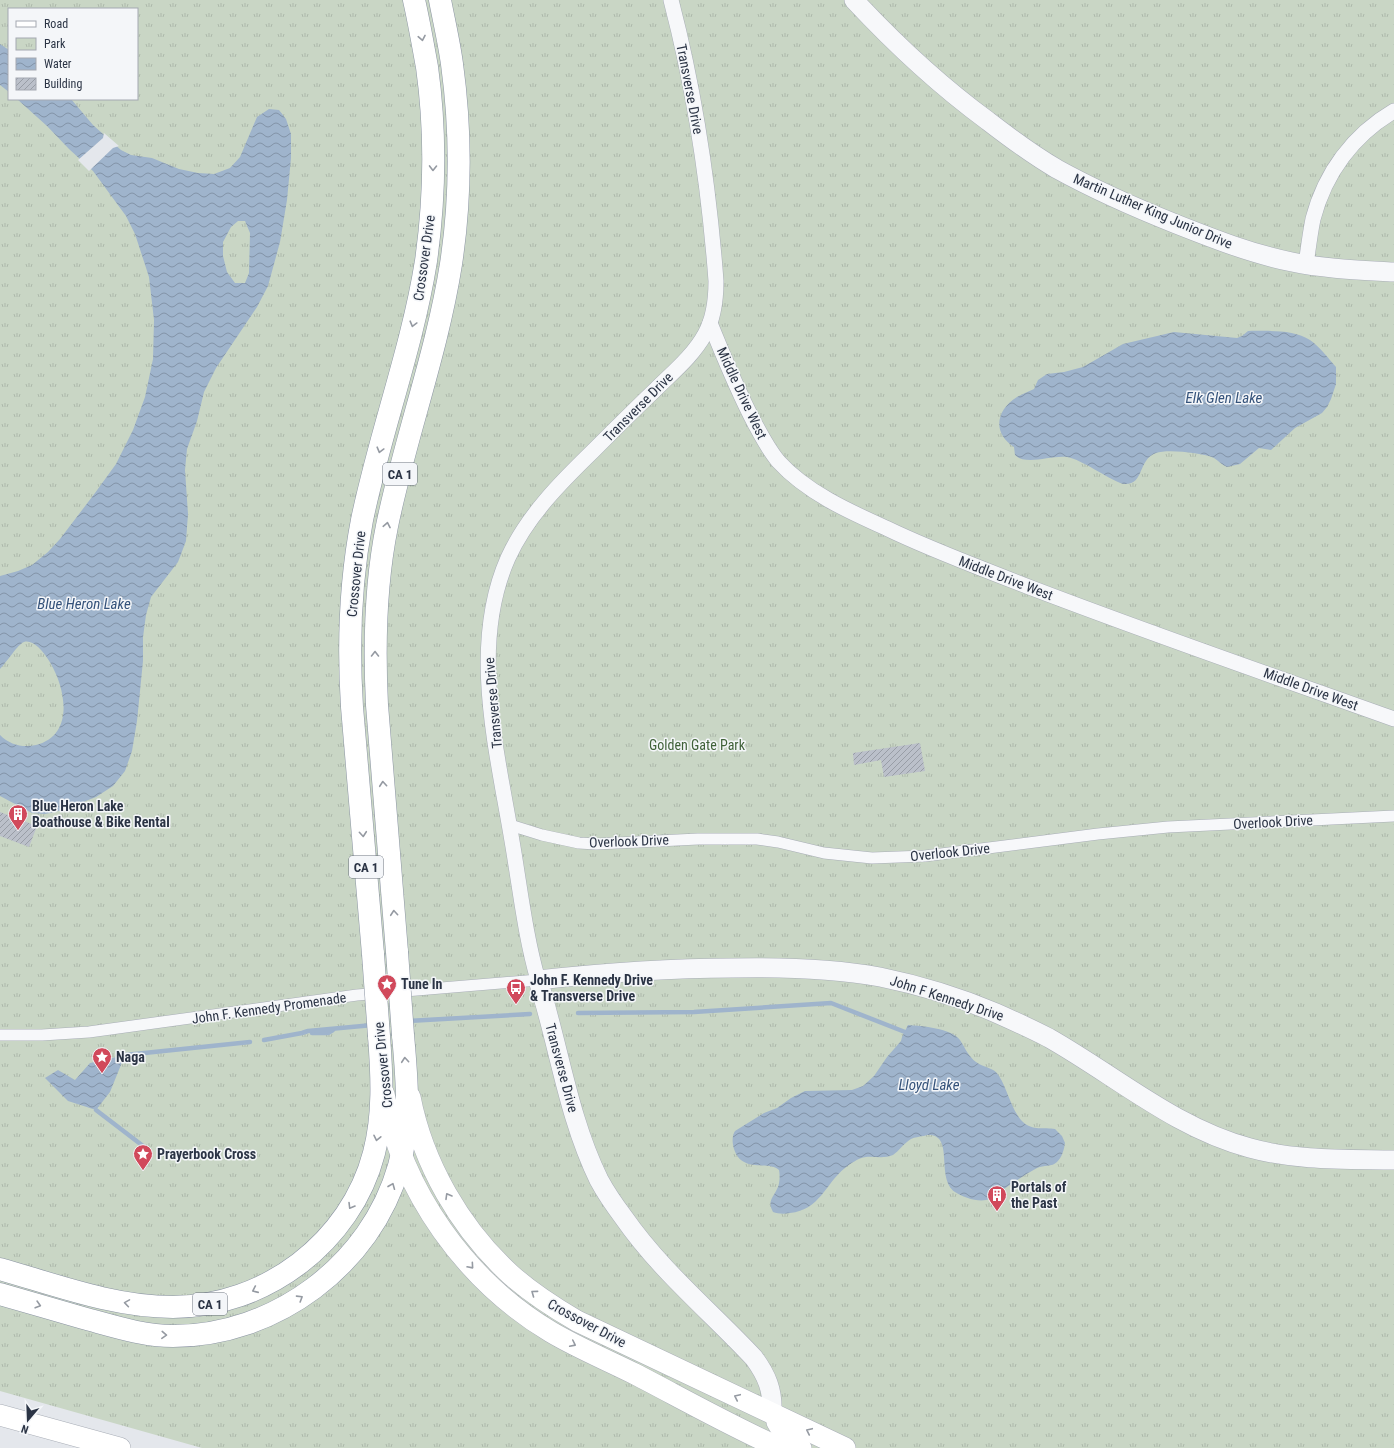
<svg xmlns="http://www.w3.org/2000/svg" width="1394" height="1448" font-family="'Roboto Condensed',sans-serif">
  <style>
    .park { fill: url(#park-tufts); fill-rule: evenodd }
    .water { fill: url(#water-waves); fill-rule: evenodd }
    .pier { fill: #e4e7ec }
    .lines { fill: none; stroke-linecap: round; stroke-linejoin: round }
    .stream { stroke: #9fb4cc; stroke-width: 4.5 }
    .building { fill: url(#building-hatch) }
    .pedestrian-casing { stroke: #a9aeb7; stroke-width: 12 }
    .minor-casing { stroke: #a9aeb7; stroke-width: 16 }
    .tertiary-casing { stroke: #a9aeb7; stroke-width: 20 }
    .secondary-casing { stroke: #a9aeb7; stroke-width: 22 }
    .trunk-casing { stroke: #8b94a3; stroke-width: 23 }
    .pedestrian { stroke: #f7f8fa; stroke-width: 11 }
    .minor { stroke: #f7f8fa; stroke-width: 15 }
    .tertiary { stroke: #f7f8fa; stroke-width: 19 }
    .secondary { stroke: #fff; stroke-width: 21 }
    .trunk { stroke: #fff; stroke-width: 22 }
    .trunk-bridge-casing { stroke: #8b94a3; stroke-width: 23; stroke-linecap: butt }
    .trunk-bridge { stroke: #fff; stroke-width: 22 }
    .oneway { stroke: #959aa2 }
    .labels { text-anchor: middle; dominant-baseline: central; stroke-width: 3; stroke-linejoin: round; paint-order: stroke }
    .shield { fill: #f4f6f9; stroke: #676e7b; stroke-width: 1 }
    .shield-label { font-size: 13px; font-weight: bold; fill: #2b3445 }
    .street-label { font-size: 14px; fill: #2b3445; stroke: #f4f6f9 }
    .park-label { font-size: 14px; fill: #3f6138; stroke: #f4f6f9 }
    .poi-label { font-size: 14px; font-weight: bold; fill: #2b3445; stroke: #f4f6f9; text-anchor: start }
    .water-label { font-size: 15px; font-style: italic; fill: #34527a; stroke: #f4f6f9 }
  </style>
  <defs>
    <pattern id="park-tufts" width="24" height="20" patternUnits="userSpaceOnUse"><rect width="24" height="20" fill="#c9d6c5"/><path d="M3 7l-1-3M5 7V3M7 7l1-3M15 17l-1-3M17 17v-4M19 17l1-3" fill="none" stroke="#adb8ab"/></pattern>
    <pattern id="water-waves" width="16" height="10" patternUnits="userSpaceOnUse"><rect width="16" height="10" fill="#9fb4cc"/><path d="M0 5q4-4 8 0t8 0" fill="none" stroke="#8293a7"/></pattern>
    <pattern id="building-hatch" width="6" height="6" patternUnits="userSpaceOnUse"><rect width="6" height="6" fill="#bbc0ca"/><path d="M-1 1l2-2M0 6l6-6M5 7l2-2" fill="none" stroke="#989da6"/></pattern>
  </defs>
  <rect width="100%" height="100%" fill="#e4e7ec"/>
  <path class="park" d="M0,0H1394V1448H202L0,1391ZM9,9H137V99H9Z"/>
  <g class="water">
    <path d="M0,44L9,50V92L0,85Z"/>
    <path d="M17,99H71L93,125L121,150L131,155L152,158L179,169L198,173L214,174L230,168L240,157L257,117L269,109L279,110L286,119L291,134V158L287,200L280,242L268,286L257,307L216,368L204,392L197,421L187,449L185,470L188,514L186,541L178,562L151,597L146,615L143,637V661L137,721L132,751L125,771L113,786L96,797L63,810L45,814L32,813L0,796V735C10,745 23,748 36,745C94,730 46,634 24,642C18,644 7,662 0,669V576L18,571L32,565L48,552L60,539L95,493L116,464L133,430L145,397L153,359L154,320L149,277L135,234L126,216L93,171L69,149L47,126ZM238,221H245L250,233L249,273L245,283H235L227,272L223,256V242L231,227Z"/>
    <path d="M1248,331C1267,331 1294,329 1310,340C1320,347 1328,358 1336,367V384L1331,399L1327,407L1322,413L1295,428L1271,450L1259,448L1240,464L1227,467C1222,465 1219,461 1214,458C1202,453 1168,449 1156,453C1137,460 1145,486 1123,484C1106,478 1083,460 1067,457C1051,455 1026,466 1015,455L1014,447C992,433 996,410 1017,397C1022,394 1028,392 1034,389L1038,380L1047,374L1064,372L1083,367L1123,344L1174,332L1237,338L1242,336Z"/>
    <path d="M908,1025C922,1026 951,1028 960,1040C965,1048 969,1057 976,1062C984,1068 994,1067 999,1076C1008,1090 1011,1110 1023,1122C1032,1131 1045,1127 1055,1129L1062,1136L1065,1143C1064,1150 1062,1157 1057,1162C1052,1167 1044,1165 1037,1168C1026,1174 1014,1182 1004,1189C999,1194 994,1198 986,1200C977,1202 962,1197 955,1192C935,1178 955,1134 928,1135C925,1135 926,1136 923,1136C919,1137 915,1137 911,1139C904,1143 899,1151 893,1155C884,1159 874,1156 866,1157C858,1158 850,1164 845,1168C825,1184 820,1210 790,1213C785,1214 778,1214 773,1212C767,1201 773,1198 777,1189C780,1184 780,1175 779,1170C769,1160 742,1174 734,1149C732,1142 732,1136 735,1131L764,1113L777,1108L791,1098L805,1091L852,1090L863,1086L874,1076L887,1057L901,1041L902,1037Z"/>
    <path d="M125,1055L110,1092L96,1110L68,1101L45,1078L58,1070L75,1080L90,1063Z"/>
  </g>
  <path class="pier" d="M104,133L119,146L113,148L89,171L78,160L103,138Z"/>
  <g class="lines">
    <g class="stream">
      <path d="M578,1013L694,1012L831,1003L905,1032"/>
      <path d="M408,1021L530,1014"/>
      <path d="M312,1033H328L333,1030"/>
      <path d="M264,1040L302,1033L308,1031L373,1025"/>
      <path d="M125,1055L250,1042"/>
      <path d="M96,1110L147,1149"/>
    </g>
  </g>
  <g class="building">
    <path d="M920,743L925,771L884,777L881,760L854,765L853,753Z"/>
    <path d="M0,812L37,826L29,847L0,836Z"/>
  </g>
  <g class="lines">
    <defs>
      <g id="pedestrian">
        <path d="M510,825L542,835L579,843L596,844L698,839H757L778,842L824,853L872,858L925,856L1098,834L1168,827L1394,816"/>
        <path d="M0,1035H42L89,1032L357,995L538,980"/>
      </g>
      <g id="minor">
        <path d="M1306,265C1308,250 1310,234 1313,219C1325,173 1353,135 1394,111"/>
        <path d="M710,323C724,357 737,390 754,422C761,435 768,449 778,461C806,492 848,511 886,528C921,545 957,559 993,573C1125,625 1260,671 1394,719"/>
        <path d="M538,980C525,935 520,887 512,841C497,750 469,646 508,558C527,516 561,482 593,451C614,430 634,410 655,390C672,373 693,356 705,334C714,318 716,300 716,281C709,187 695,92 671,0"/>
      </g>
      <g id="tertiary">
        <path d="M854,0C895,44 939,85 988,121C1010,138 1033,155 1057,169C1095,190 1136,208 1176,224C1214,239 1252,254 1292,262C1325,269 1360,270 1394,272"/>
        <path d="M772,1413C773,1390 767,1376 754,1358C710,1311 661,1271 624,1218C615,1206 606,1193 599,1180C568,1117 559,1046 538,980C602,973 667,968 732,968C781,967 831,968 880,977C919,985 959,997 996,1013C1014,1021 1032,1029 1049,1038C1116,1076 1175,1128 1250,1148C1297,1161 1346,1159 1394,1160"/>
      </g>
      <g id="secondary">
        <path d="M384,1094C402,1192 466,1281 551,1332C578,1348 607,1360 635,1374C683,1399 731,1426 780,1448"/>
        <path d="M410,1097C423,1164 460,1228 510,1274C530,1292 553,1307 577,1321L845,1448"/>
        <path d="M0,1415L120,1448"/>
        <path d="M777,1422C783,1433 790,1441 801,1448"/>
      </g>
      <g id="trunk">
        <path d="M397,952L377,705C374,645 375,585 387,526C405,438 437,353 451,264C461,198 461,130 452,64C449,42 444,21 440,0"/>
        <path d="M373,954L352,707C348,645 350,582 362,520C380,433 412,349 426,261C435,197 436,132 427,67C423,45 419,22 414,0"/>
        <path d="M0,1269C56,1285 114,1307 173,1307C265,1307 351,1242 374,1153C384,1114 382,1076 379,1036"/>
        <path d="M0,1294C28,1302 55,1310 83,1318C113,1326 143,1336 173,1336C275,1336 371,1265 399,1166C411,1123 407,1079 403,1035"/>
      </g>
    </defs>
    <use href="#pedestrian" class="pedestrian-casing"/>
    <use href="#minor" class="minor-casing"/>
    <use href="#tertiary" class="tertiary-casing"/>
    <use href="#secondary" class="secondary-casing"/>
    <use href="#trunk" class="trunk-casing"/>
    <use href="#pedestrian" class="pedestrian"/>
    <use href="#minor" class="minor"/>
    <use href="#tertiary" class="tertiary"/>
    <use href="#secondary" class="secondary"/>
    <use href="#trunk" class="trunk"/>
    <defs>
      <g id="trunk-bridge">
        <path d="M397,952L403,1035"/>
        <path d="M373,954L379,1036"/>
      </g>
    </defs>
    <use href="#trunk-bridge" class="trunk-bridge-casing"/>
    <use href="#trunk-bridge" class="trunk-bridge"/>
  </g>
  <defs><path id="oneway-chevron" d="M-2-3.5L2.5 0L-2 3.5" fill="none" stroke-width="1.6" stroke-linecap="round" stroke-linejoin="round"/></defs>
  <g class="oneway">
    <use href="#oneway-chevron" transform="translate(422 38) rotate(79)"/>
    <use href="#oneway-chevron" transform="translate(433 168) rotate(91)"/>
    <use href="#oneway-chevron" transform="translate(413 324) rotate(105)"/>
    <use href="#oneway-chevron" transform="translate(380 450) rotate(105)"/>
    <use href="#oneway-chevron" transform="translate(387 525) rotate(-79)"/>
    <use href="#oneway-chevron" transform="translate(375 654) rotate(-90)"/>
    <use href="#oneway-chevron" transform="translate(383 784) rotate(-95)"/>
    <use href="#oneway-chevron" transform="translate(363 834) rotate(85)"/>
    <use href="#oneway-chevron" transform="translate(394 913) rotate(-95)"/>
    <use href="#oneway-chevron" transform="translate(405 1060) rotate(-95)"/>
    <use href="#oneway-chevron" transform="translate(377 1138) rotate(102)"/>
    <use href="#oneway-chevron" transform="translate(392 1186) rotate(-68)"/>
    <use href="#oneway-chevron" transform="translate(448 1196) rotate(-120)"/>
    <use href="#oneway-chevron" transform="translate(351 1206) rotate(121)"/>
    <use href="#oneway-chevron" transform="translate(471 1266) rotate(49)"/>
    <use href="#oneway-chevron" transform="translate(255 1290) rotate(156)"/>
    <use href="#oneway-chevron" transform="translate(534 1293) rotate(-144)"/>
    <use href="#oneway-chevron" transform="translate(300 1298) rotate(-32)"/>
    <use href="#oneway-chevron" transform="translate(127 1303) rotate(-171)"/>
    <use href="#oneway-chevron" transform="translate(38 1305) rotate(16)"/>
    <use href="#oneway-chevron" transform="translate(164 1335) rotate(3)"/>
    <use href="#oneway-chevron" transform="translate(573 1344) rotate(26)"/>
    <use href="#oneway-chevron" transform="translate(737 1397) rotate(-155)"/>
    <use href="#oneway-chevron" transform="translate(809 1431) rotate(-155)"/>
  </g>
  <defs>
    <symbol id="building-pin" viewBox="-11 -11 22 30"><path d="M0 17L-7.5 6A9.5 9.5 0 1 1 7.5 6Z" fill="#d1495b" stroke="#f4f6f9"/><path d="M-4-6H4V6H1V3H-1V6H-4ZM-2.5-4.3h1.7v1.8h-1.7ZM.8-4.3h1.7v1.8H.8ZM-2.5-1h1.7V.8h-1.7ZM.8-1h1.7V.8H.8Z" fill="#fff"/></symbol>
    <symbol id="sight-pin" viewBox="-11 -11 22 30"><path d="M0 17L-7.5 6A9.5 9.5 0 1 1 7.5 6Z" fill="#d1495b" stroke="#f4f6f9"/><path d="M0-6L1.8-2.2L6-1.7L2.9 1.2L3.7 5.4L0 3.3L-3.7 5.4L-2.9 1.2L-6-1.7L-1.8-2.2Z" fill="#fff"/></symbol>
    <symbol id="bus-pin" viewBox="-11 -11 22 30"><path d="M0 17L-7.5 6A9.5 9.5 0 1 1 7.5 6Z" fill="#d1495b" stroke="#f4f6f9"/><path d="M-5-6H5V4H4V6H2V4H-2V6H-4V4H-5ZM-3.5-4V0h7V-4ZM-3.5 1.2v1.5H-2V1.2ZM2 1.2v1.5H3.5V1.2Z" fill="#fff"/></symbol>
  </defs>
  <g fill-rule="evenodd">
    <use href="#building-pin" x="7" y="803" width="22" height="30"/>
    <use href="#sight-pin" x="376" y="973" width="22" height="30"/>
    <use href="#bus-pin" x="505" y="977" width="22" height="30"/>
    <use href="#sight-pin" x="91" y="1046" width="22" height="30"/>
    <use href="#sight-pin" x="132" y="1143" width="22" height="30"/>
    <use href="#building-pin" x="986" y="1184" width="22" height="30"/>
  </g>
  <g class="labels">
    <g class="shield">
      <rect x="383" y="463" width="34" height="22" rx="3"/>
      <rect x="349" y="856" width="34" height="22" rx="3"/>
      <rect x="193" y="1293" width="34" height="22" rx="3"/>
    </g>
    <g class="shield-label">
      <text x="400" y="474">CA 1</text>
      <text x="366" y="867">CA 1</text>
      <text x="210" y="1304">CA 1</text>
    </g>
    <g class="street-label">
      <text transform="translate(690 89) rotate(79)">Transverse Drive</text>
      <text transform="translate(1153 211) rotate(23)">Martin Luther King Junior Drive</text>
      <text transform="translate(424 258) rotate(-82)">Crossover Drive</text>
      <text transform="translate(742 393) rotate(65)">Middle Drive West</text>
      <text transform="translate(638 407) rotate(-45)">Transverse Drive</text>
      <text transform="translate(356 574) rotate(-84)">Crossover Drive</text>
      <text transform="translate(1006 578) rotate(21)">Middle Drive West</text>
      <text transform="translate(1311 689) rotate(20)">Middle Drive West</text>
      <text transform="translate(493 703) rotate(-95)">Transverse Drive</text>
      <text transform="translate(1273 822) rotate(-3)">Overlook Drive</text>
      <text transform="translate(629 841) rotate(-2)">Overlook Drive</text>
      <text transform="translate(950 852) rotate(-6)">Overlook Drive</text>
      <text transform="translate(947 998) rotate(18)">John F Kennedy Drive</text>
      <text transform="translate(269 1008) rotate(-8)">John F. Kennedy Promenade</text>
      <text transform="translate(383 1065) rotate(-96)">Crossover Drive</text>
      <text transform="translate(562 1068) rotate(75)">Transverse Drive</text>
      <text transform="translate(587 1323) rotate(28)">Crossover Drive</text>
    </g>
    <g class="park-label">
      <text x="697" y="745">Golden Gate Park</text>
    </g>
    <g class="poi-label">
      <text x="32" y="806">Blue Heron Lake<tspan x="32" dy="16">Boathouse &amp; Bike Rental</tspan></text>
      <text x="530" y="980">John F. Kennedy Drive<tspan x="530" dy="16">&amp; Transverse Drive</tspan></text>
      <text x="401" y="984">Tune In</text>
      <text x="116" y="1057">Naga</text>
      <text x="157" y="1154">Prayerbook Cross</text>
      <text x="1011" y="1187">Portals of<tspan x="1011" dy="16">the Past</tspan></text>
    </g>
    <g class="water-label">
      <text x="1224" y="398">Elk Glen Lake</text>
      <text x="84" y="604">Blue Heron Lake</text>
      <text x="929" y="1085">Lloyd Lake</text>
    </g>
  </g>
  <rect x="8" y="8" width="130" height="92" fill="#f4f6f9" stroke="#a4a8b1"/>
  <rect x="16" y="21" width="20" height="6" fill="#ffffff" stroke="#a4a8b1"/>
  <text x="44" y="28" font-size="12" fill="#2b3445">Road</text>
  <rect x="16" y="38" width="20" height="12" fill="url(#park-tufts)" stroke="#a4a8b1"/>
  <text x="44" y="48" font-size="12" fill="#2b3445">Park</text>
  <rect x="16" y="58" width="20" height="12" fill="url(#water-waves)" stroke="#a4a8b1"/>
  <text x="44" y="68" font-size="12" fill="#2b3445">Water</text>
  <rect x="16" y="78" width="20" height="12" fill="url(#building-hatch)" stroke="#a4a8b1"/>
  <text x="44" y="88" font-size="12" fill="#2b3445">Building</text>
  <g transform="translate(28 1420) rotate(199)" stroke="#f4f6f9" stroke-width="3" paint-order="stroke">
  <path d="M0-3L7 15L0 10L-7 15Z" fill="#2b3445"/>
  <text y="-6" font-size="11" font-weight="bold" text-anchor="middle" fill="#2b3445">N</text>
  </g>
</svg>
